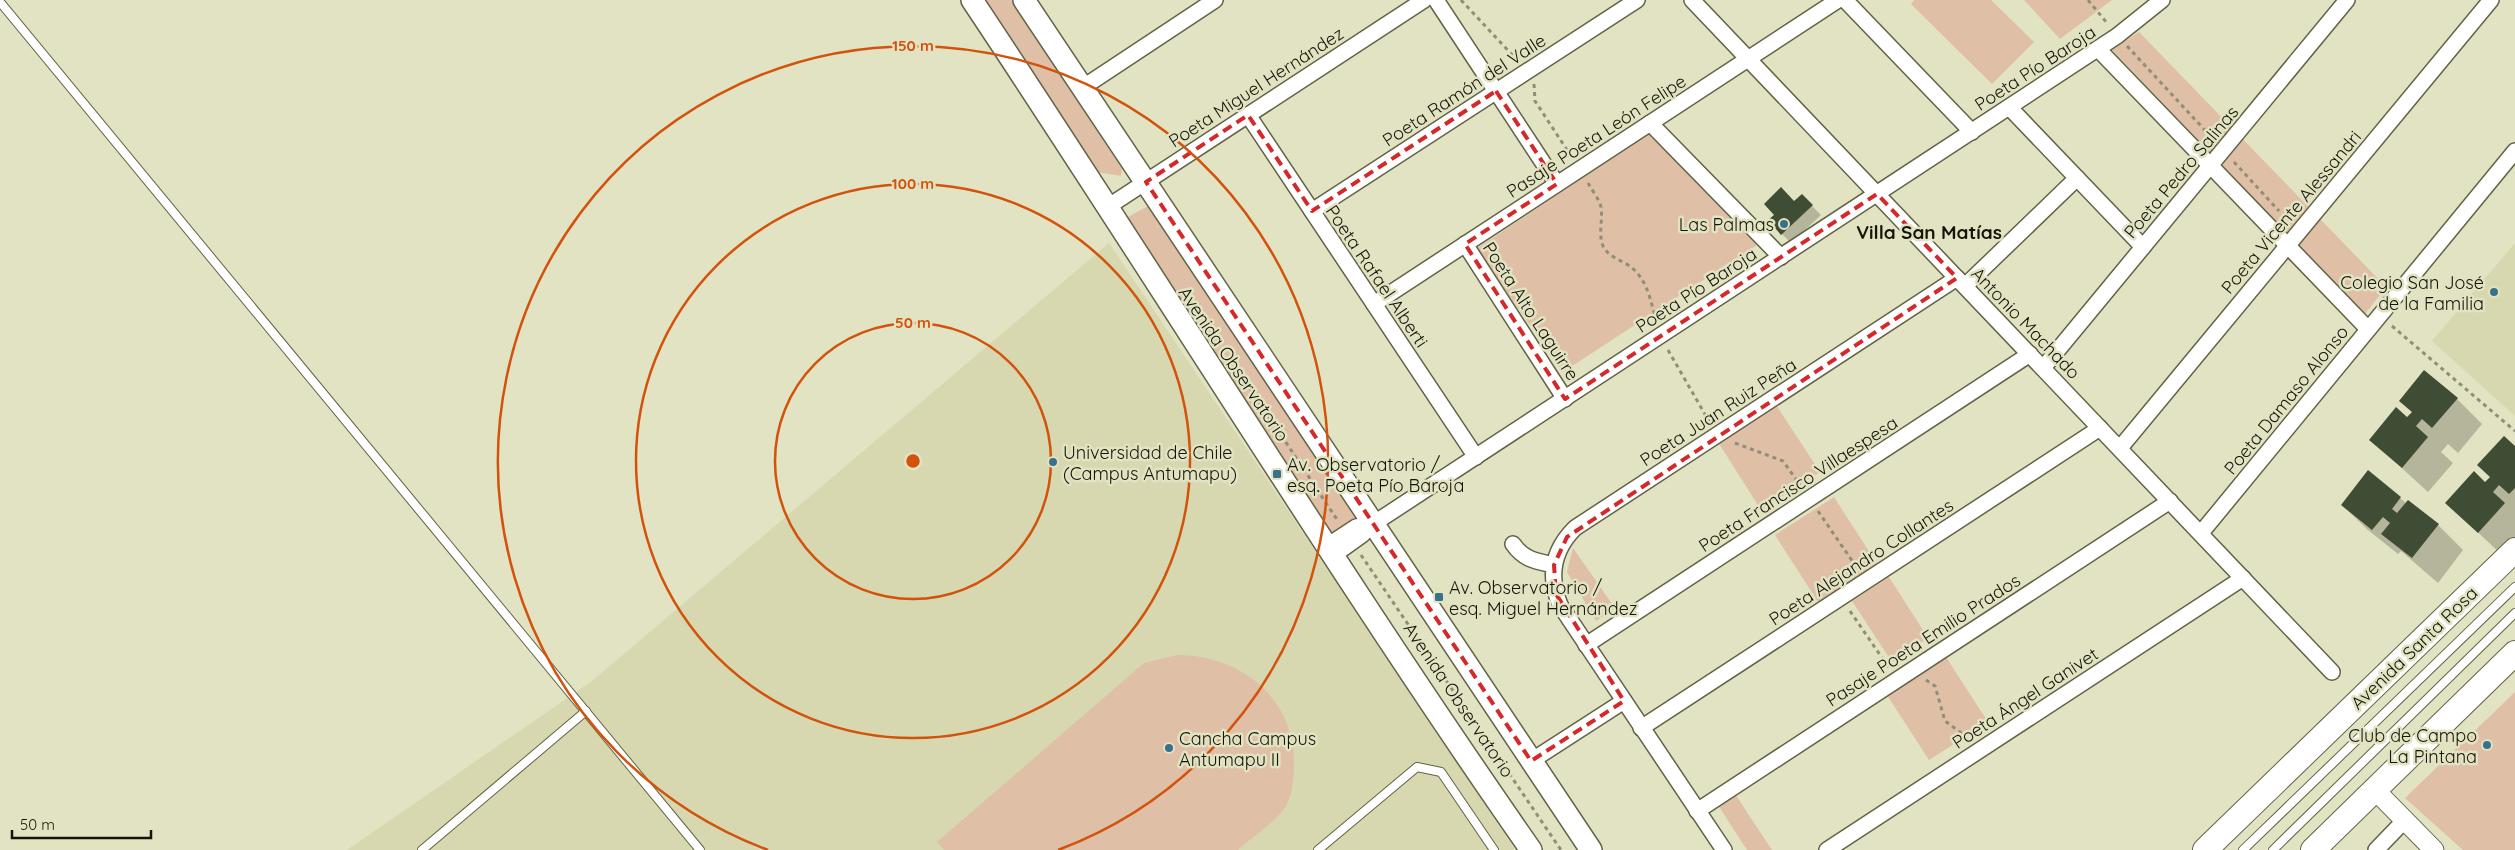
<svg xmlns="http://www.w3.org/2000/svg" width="2515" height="850" font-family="Quicksand,sans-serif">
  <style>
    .built { fill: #d7d8b0 }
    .green { fill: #dfbfa6 }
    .shadow { fill: #0003 }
    .building { fill: #3e4d34 }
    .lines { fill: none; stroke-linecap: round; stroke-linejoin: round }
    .service-casing { stroke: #626346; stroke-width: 10 }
    .minor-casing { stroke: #626346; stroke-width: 18 }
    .tertiary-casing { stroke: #626346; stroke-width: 21 }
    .secondary-casing { stroke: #626346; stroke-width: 24 }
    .primary-casing { stroke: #626346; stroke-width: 26 }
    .path { stroke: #8f8f77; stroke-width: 3; stroke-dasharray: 4 4; stroke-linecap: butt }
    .service { stroke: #fff; stroke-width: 8 }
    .minor { stroke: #fff; stroke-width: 15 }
    .tertiary { stroke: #fff; stroke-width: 19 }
    .secondary { stroke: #fff; stroke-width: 21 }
    .primary { stroke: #fff; stroke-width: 24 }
    .marked { fill: none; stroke: #d62828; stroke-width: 4; stroke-dasharray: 10 6; stroke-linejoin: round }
    .ring { fill: none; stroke: #d3520c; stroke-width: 2.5 }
    .poi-dot { fill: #39708a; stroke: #e2e3c2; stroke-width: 2 }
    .labels { text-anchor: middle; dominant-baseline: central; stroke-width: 5; stroke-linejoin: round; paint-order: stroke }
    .street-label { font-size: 18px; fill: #141408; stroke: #e2e3c2 }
    .poi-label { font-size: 18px; fill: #141408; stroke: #e2e3c2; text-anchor: start }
    .neighbourhood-label { font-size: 19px; font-weight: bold; fill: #141408; stroke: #e2e3c2 }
    .centre { fill: #d3520c; stroke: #e2e3c2; stroke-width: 2.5 }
    .ring-label { font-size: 15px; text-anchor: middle; font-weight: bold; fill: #d3520c; stroke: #e2e3c2; stroke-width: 5; stroke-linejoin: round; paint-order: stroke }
  </style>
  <rect width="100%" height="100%" fill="#e2e3c2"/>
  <g class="built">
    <path d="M1109,243L1515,850H347L592,681Z"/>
    <path d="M2515,243V416L2432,341Z"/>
  </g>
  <g class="green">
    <path d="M986,0H1011L1122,169L1121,176L1097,172Z"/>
    <path d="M1914,0H1991L2034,42L1992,84L1911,4Z"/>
    <path d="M2024,0H2112L2060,39Z"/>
    <path d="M2139,32L2386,287L2365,314L2112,50Z"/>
    <path d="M1650,133L1757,245L1563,372L1476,249Z"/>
    <path d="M1148,206L1359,517L1325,539L1119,222Z"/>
    <path d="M1776,405L1820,472L1761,510L1718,442Z"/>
    <path d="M1834,497L1877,564L1818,602L1775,535Z"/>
    <path d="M1573,548L1615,608L1596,621L1567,572Z"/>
    <path d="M1889,577L1928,638L1892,662L1852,601Z"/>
    <path d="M1944,654L1988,722L1929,760L1885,692Z"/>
    <path d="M1177,655C1240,655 1295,697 1294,765C1294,778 1292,798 1284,809C1275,822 1250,839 1238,850H944L937,842L1144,663Z"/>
    <path d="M2515,692V850H2463L2405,798Z"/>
    <path d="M1735,794L1772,850H1747L1718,805Z"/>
  </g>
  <g class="shadow">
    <path d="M1802,196L1821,215L1791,243L1769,221Z"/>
    <path d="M2457,399L2482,424L2458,453L2448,444L2441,452L2453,463L2428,492L2370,439L2407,419L2413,413L2401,401Z"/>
    <path d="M2515,448V545L2504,557L2447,503L2485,484Z"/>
    <path d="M2368,472L2406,503L2408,501L2438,525L2463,550L2438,583L2401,551L2398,554L2368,530L2342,505Z"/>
  </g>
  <g class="building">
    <path d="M1781,187L1794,201L1802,194L1813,205L1781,235L1768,220L1774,215L1764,204Z"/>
    <path d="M2424,370L2458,398L2432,428L2422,419L2416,426L2428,437L2402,468L2369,440L2396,407L2407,417L2412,412L2399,401Z"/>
    <path d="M2504,436L2515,446V488L2509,494L2499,485L2493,492L2505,503L2478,533L2445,503L2474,471L2485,482L2490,477L2477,465Z"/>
    <path d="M2368,470L2401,497L2392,509L2397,513L2408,500L2439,524L2412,558L2381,534L2390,523L2383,517L2372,530L2341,505Z"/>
  </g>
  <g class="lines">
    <defs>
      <g id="service">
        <path d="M0,2L700,850"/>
        <path d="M422,850L586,711"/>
        <path d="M1318,850L1417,767L1441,772L1494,850"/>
        <path d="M2243,850L2515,587"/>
        <path d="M2273,850L2515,613"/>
      </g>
      <g id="minor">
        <path d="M1436,0L1557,184"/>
        <path d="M1692,0L2332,672"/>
        <path d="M1845,0L1972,132"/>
        <path d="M2098,49L2368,329"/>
        <path d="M1082,88L1215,0"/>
        <path d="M2009,107L2143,247"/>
        <path d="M1248,115L1476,457"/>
        <path d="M1650,123L1781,257"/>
        <path d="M1109,206L1424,0"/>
        <path d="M1312,211L1637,0"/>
        <path d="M1465,244L1565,399"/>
        <path d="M1965,286L2077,178"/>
        <path d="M1374,304L1838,0"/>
        <path d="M2043,368L2347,0"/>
        <path d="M2120,448L2491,0"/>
        <path d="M2201,533L2515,151"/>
        <path d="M1513,544C1524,560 1536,561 1554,565"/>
        <path d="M1327,546L1356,527L1373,524"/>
        <path d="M1334,555L1362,535L1373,524L2117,36L2162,0"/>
        <path d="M1586,645L2030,354"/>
        <path d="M1641,728L2100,428"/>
        <path d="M1531,761L1624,701"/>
        <path d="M1697,811L2170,501"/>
        <path d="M1724,850L1560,605C1548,576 1553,550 1575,528L1957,278"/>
        <path d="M1827,850L2243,578"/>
        <path d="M2376,850L2404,821"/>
      </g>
      <path id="tertiary" d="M2375,790L2434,850"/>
      <g id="secondary">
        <path d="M972,0C1160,282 1337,572 1531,850"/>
        <path d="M1024,0L1591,850"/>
      </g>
      <g id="primary">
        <path d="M2205,850L2515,550"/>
        <path d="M2313,850L2515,653"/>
      </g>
    </defs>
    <use href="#service" class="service-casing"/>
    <use href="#minor" class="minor-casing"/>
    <use href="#tertiary" class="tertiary-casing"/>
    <use href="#secondary" class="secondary-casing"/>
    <use href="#primary" class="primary-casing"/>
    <g class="path">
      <path d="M1461,0L1516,59"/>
      <path d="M2088,0L2107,23"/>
      <path d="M2127,46L2213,139"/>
      <path d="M1534,84L1535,101L1571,156"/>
      <path d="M2234,162L2279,211"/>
      <path d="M1588,183C1592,190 1599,199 1601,207C1603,220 1598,234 1603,246C1609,258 1622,260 1631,267C1648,281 1650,300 1656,319"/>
      <path d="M2392,326L2515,431"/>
      <path d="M1668,350L1710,423"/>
      <path d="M1246,382L1338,521"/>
      <path d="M1735,443L1783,461L1800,485"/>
      <path d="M1818,511L1857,568"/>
      <path d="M1361,555L1561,850"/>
      <path d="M1850,611L1889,668"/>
      <path d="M1926,680L1935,686L1945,721L1960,732L1967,739"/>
    </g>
    <use href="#service" class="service"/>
    <use href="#minor" class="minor"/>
    <use href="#tertiary" class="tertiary"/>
    <use href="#secondary" class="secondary"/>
    <use href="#primary" class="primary"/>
  </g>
  <path class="marked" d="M1496,91L1557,184L1465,244L1565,399L1877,194L1957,278L1567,537L1554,565L1556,594L1624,701L1531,761L1146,182L1248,115L1312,211Z"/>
  <g class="ring">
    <circle cx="913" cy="461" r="138"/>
    <circle cx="913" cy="461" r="277"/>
    <path d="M768 850A415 415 0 1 1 1058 850"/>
  </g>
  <g class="poi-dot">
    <circle cx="1784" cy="224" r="5"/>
    <circle cx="2494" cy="292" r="5"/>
    <circle cx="1053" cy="462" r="5"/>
    <rect x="1272" y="469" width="10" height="10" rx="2.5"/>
    <rect x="1434" y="592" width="10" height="10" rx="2.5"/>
    <circle cx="2487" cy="745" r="5"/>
    <circle cx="1169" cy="748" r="5"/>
  </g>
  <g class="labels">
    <g class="street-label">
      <text transform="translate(2035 68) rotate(-33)">Poeta Pío Baroja</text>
      <text transform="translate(1256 87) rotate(-33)">Poeta Miguel Hernández</text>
      <text transform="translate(1464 90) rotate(-33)">Poeta Ramón del Valle</text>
      <text transform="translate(1596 136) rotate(-33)">Pasaje Poeta León Felipe</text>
      <text transform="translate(2181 172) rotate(-50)">Poeta Pedro Salinas</text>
      <text transform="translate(2291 212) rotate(-50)">Poeta Vicente Alessandri</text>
      <text transform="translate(1377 276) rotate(56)">Poeta Rafael Alberti</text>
      <text transform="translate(1696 290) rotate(-33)">Poeta Pío Baroja</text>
      <text transform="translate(1531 311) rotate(57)">Poeta Alto Laguirre</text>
      <text transform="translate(2026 323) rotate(46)">Antonio Machado</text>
      <text transform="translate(1234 364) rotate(56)">Avenida Observatorio</text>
      <text transform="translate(2286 400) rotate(-51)">Poeta Damaso Alonso</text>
      <text transform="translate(1718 412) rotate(-33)">Poeta Juan Ruiz Peña</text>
      <text transform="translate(1798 484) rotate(-33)">Poeta Francisco Villaespesa</text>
      <text transform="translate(1861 562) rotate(-33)">Poeta Alejandro Collantes</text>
      <text transform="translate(1923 640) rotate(-33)">Pasaje Poeta Emilio Prados</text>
      <text transform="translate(2414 648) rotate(-44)">Avenida Santa Rosa</text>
      <text transform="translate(2025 698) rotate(-33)">Poeta Ángel Ganivet</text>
      <text transform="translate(1459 700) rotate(56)">Avenida Observatorio</text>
    </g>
    <g class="poi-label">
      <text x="1774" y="224" text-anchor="end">Las Palmas</text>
      <text x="2484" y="282" text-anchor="end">Colegio San José<tspan x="2484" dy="21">de la Familia</tspan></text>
      <text x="1063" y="452">Universidad de Chile<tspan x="1063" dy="21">(Campus Antumapu)</tspan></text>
      <text x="1287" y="464">Av. Observatorio /<tspan x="1287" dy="21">esq. Poeta Pío Baroja</tspan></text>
      <text x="1449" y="587">Av. Observatorio /<tspan x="1449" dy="21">esq. Miguel Hernández</tspan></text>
      <text x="2477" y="735" text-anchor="end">Club de Campo<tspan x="2477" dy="21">La Pintana</tspan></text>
      <text x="1179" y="738">Cancha Campus<tspan x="1179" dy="21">Antumapu II</tspan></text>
    </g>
    <g class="neighbourhood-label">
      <text x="1929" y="232">Villa San Matías</text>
    </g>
  </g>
  <circle cx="913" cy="461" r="8" class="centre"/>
  <g class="ring-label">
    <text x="913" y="51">150 m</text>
    <text x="913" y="189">100 m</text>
    <text x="913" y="328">50 m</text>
  </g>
  <path d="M12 830v8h139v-8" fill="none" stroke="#141408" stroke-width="2.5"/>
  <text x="20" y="830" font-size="15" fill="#141408" stroke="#e2e3c2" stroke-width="4" paint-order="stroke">50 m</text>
</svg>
